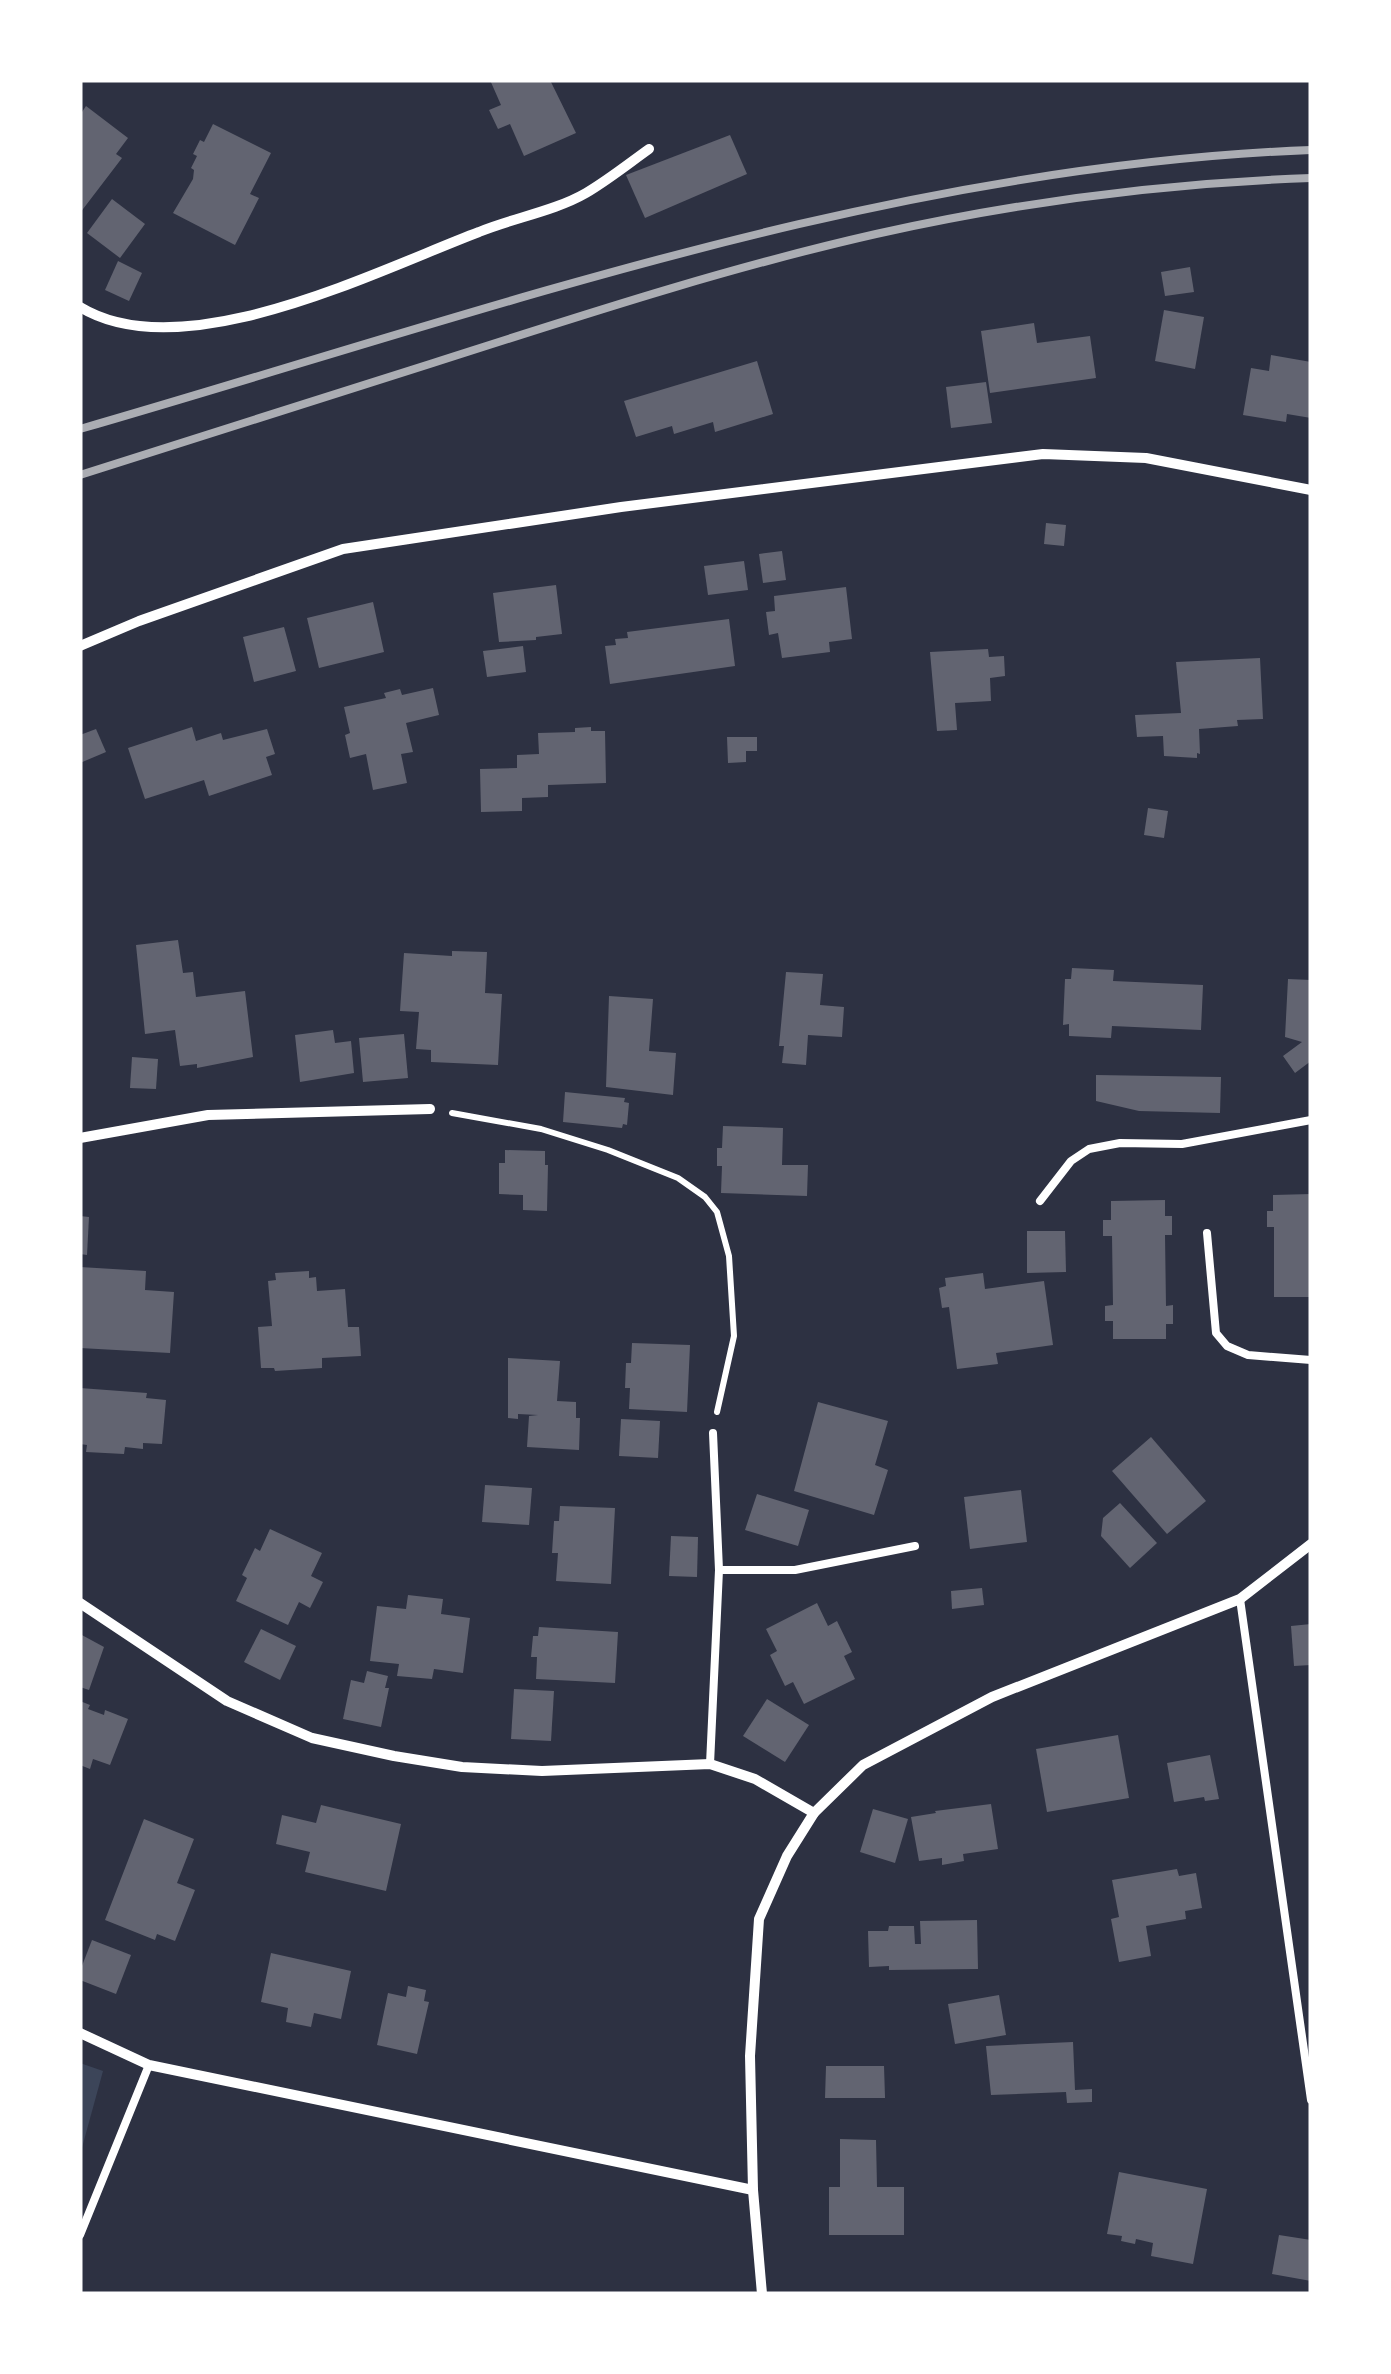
<svg xmlns="http://www.w3.org/2000/svg" width="1391" height="2374" font-family="'Fira Sans Condensed',sans-serif">
  <style>
    .green { fill: #3c4559 }
    .building { fill: #626471 }
    .lines { fill: none; stroke-linecap: round; stroke-linejoin: round }
    .path { stroke: #fff; stroke-width: 6 }
    .service { stroke: #fff; stroke-width: 8 }
    .minor { stroke: #fff; stroke-width: 10 }
    .rail { stroke: #abadb3; stroke-width: 8 }
  </style>
  <rect width="100%" height="100%" fill="#2d3142"/>
  <path class="green" d="M80,2063L103,2071L80,2155Z"/>
  <g class="building">
    <path d="M490,80H550L576,133L524,156L510,124L498,129L489,110L501,105Z"/>
    <path d="M86,106L128,138L116,154L122,158L80,213V115Z"/>
    <path d="M213,124L271,153L250,194L259,198L235,245L173,213L193,179L194,170L191,168L197,156L193,154L200,140L204,142Z"/>
    <path d="M730,135L747,174L645,218L626,175Z"/>
    <path d="M112,199L145,224L120,258L87,233Z"/>
    <path d="M118,261L142,273L129,301L105,290Z"/>
    <path d="M1190,267L1194,292L1165,296L1161,272Z"/>
    <path d="M1164,310L1204,317L1195,369L1155,361Z"/>
    <path d="M1034,323L1037,343L1090,336L1096,378L990,393L981,331Z"/>
    <path d="M1271,355L1311,362V418L1287,414L1286,422L1243,415L1251,368L1269,371Z"/>
    <path d="M757,361L773,414L715,432L713,422L674,434L672,426L636,437L624,401Z"/>
    <path d="M986,382L992,423L951,428L946,387Z"/>
    <path d="M1046,523L1066,525L1064,546L1044,544Z"/>
    <path d="M782,551L786,580L763,583L759,554Z"/>
    <path d="M744,561L748,590L708,595L704,566Z"/>
    <path d="M556,585L562,634L536,637V640L499,642L493,593Z"/>
    <path d="M846,587L852,639L829,642L830,652L782,658L778,633L769,635L766,612L775,611L774,596Z"/>
    <path d="M373,602L384,652L319,668L307,618Z"/>
    <path d="M729,619L735,666L610,684L605,646L616,645L615,639L628,638L627,632Z"/>
    <path d="M284,627L296,671L254,682L243,637Z"/>
    <path d="M523,646L526,672L487,677L483,651Z"/>
    <path d="M988,649L989,657L1004,656L1005,676L990,678L991,701L955,703L957,730L937,731L930,652Z"/>
    <path d="M1260,658L1263,719L1237,720L1238,726L1199,729L1200,754L1197,753V758L1164,756L1163,736L1137,737L1135,715L1181,713L1176,662Z"/>
    <path d="M433,688L439,715L406,723L413,752L401,754L407,783L373,790L366,754L350,758L345,735L350,733L344,707L386,698L384,693L400,689L402,695Z"/>
    <path d="M192,727L196,741L221,733L223,740L267,729L275,754L266,757L272,775L209,796L204,780L145,799L128,748Z"/>
    <path d="M591,727V731H605L606,783L548,785V797L522,798V811L481,812L480,769L517,768V755L539,754L538,733L575,732V728Z"/>
    <path d="M96,729L106,752L80,763V735Z"/>
    <path d="M727,737H757V751H746V762L728,763Z"/>
    <path d="M1148,808L1168,811L1164,838L1144,835Z"/>
    <path d="M178,940L183,973L193,972L196,997L245,991L253,1057L197,1068V1064L180,1066L175,1030L145,1034L136,945Z"/>
    <path d="M452,951L487,952L485,993L502,994L498,1065L431,1062V1050L416,1049L419,1012L400,1011L404,953L452,956Z"/>
    <path d="M1072,968L1114,970L1113,981L1203,985L1201,1030L1112,1026L1111,1038L1069,1036V1024L1063,1025L1065,979H1071Z"/>
    <path d="M786,972L823,974L820,1005L844,1007L842,1037L808,1035L806,1065L782,1063L784,1046H779Z"/>
    <path d="M1288,979L1311,980V1061L1295,1073L1283,1056L1302,1042L1285,1037Z"/>
    <path d="M609,996L653,999L649,1051L676,1053L673,1095L606,1087Z"/>
    <path d="M333,1030L335,1043L351,1041L354,1073L300,1082L295,1035Z"/>
    <path d="M404,1034L408,1078L363,1082L359,1038Z"/>
    <path d="M132,1057L158,1059L156,1089L130,1088Z"/>
    <path d="M1096,1075L1221,1077L1220,1113L1139,1111L1096,1101Z"/>
    <path d="M565,1092L625,1098L624,1102L629,1103L627,1125L623,1124L622,1128L563,1122Z"/>
    <path d="M723,1126L783,1128L782,1165H808L807,1196L721,1193L722,1166H717V1148H722Z"/>
    <path d="M505,1150L545,1151V1165H548L547,1211L523,1210V1195L499,1194V1163H505Z"/>
    <path d="M1311,1194V1297H1274V1227H1267V1211H1273V1195Z"/>
    <path d="M1165,1200V1216H1172V1235H1165L1166,1306L1173,1305V1324H1166V1339H1113V1321H1105V1306L1113,1305L1112,1236H1103V1220H1111V1201Z"/>
    <path d="M80,1216L89,1217L87,1255L80,1254Z"/>
    <path d="M1027,1231H1065L1066,1272L1027,1273Z"/>
    <path d="M80,1267L146,1271L145,1290L174,1292L170,1353L80,1348Z"/>
    <path d="M309,1271V1278L316,1277L317,1291L345,1289L348,1327H359L361,1356L322,1358V1368L275,1371L274,1368H261L258,1327L272,1326L268,1281L276,1280L275,1273Z"/>
    <path d="M983,1273L985,1289L1044,1281L1053,1345L996,1353L998,1364L957,1369L949,1307L942,1308L939,1288L946,1286L945,1278Z"/>
    <path d="M632,1343L690,1345L687,1412L629,1409L630,1388H625L626,1363H631Z"/>
    <path d="M508,1358L560,1361L557,1401L576,1402V1418H580L579,1450L527,1447L529,1416L538,1415L518,1414V1419L508,1418Z"/>
    <path d="M80,1388L147,1393L146,1398L166,1400L162,1444L143,1443V1449L125,1447L124,1454L86,1452L87,1445L80,1444Z"/>
    <path d="M818,1402L888,1421L875,1465L888,1470L874,1515L794,1491Z"/>
    <path d="M621,1419L660,1421L658,1458L619,1456Z"/>
    <path d="M1151,1437L1206,1501L1167,1534L1112,1471Z"/>
    <path d="M485,1485L532,1488L529,1525L482,1522Z"/>
    <path d="M1021,1490L1027,1542L970,1549L964,1497Z"/>
    <path d="M757,1494L809,1510L798,1546L745,1530Z"/>
    <path d="M1120,1503L1157,1543L1130,1568L1101,1536L1103,1518Z"/>
    <path d="M560,1506L615,1508L611,1584L556,1581L558,1553H552L554,1521H559Z"/>
    <path d="M270,1529L322,1553L311,1576L323,1582L310,1608L299,1602L288,1625L236,1601L247,1578L242,1575L255,1548L260,1551Z"/>
    <path d="M671,1536L698,1537L697,1577L669,1576Z"/>
    <path d="M982,1588L984,1605L952,1609L951,1591Z"/>
    <path d="M408,1595L443,1599L441,1614L470,1618L463,1673L434,1669L432,1679L397,1676L399,1664L370,1661L377,1606L406,1609Z"/>
    <path d="M817,1603L828,1626L837,1621L852,1652L844,1656L855,1679L804,1704L793,1682L785,1686L770,1655L777,1651L766,1629Z"/>
    <path d="M1311,1624V1665L1294,1666L1291,1626Z"/>
    <path d="M539,1627L618,1632L615,1683L536,1679L537,1657H531L533,1636H538Z"/>
    <path d="M261,1629L296,1646L280,1680L244,1662Z"/>
    <path d="M80,1634L104,1647L89,1690L80,1687Z"/>
    <path d="M367,1671L388,1676L385,1688H389L381,1727L343,1719L351,1680L364,1683Z"/>
    <path d="M514,1689L554,1691L551,1741L511,1739Z"/>
    <path d="M767,1699L809,1725L785,1762L743,1736Z"/>
    <path d="M80,1701L90,1705L88,1709L104,1715L105,1710L128,1719L110,1765L93,1759L90,1769L80,1765Z"/>
    <path d="M1118,1735L1129,1798L1047,1812L1036,1749Z"/>
    <path d="M1210,1755L1219,1799L1205,1801L1204,1797L1174,1802L1167,1763Z"/>
    <path d="M991,1804L998,1849L963,1854L964,1861L942,1865V1858L919,1861L911,1817L936,1813L935,1811Z"/>
    <path d="M321,1805L401,1824L386,1891L305,1872L310,1852L276,1844L282,1815L316,1823Z"/>
    <path d="M873,1809L908,1819L895,1863L860,1852Z"/>
    <path d="M144,1819L194,1839L177,1883L195,1890L175,1941L157,1934L155,1940L105,1920Z"/>
    <path d="M1177,1869L1179,1876L1196,1873L1202,1908L1185,1911L1186,1919L1146,1926L1151,1956L1119,1962L1111,1919L1119,1917L1112,1880Z"/>
    <path d="M977,1920L978,1969L889,1970V1966L869,1967L868,1931H888L889,1926H914L915,1944H921L920,1921Z"/>
    <path d="M92,1940L131,1955L116,1994L80,1980V1971Z"/>
    <path d="M271,1953L351,1971L341,2019L314,2013L311,2027L286,2022L288,2008L261,2002Z"/>
    <path d="M408,1986L426,1990L424,2001L429,2002L417,2054L377,2045L388,1993L406,1997Z"/>
    <path d="M999,1995L1006,2035L955,2044L948,2004Z"/>
    <path d="M1073,2042L1075,2090L1092,2089V2102L1067,2103L1066,2092L991,2095L986,2046Z"/>
    <path d="M826,2066H884L885,2098H825Z"/>
    <path d="M840,2139L876,2140L877,2187H904V2235H829V2187H840Z"/>
    <path d="M1119,2172L1207,2189L1193,2264L1151,2256L1153,2243L1136,2239L1135,2244L1121,2241L1122,2236L1107,2234Z"/>
    <path d="M1279,2235L1311,2240V2281L1272,2274Z"/>
  </g>
  <g class="lines">
    <path class="path" d="M452,1113L541,1129L608,1150L678,1178L705,1197L717,1212L729,1256L734,1336L717,1412"/>
    <g class="service">
      <path d="M1040,1201L1071,1161L1089,1149L1120,1143L1182,1144L1311,1120"/>
      <path d="M1207,1233L1216,1333L1227,1346L1248,1355L1311,1360"/>
      <path d="M719,1570H795L915,1546"/>
      <path d="M1240,1599L1311,2100"/>
      <path d="M710,1764L719,1570L713,1433"/>
      <path d="M80,2235L149,2065"/>
    </g>
    <g class="minor">
      <path d="M80,307C183,370 378,270 479,232C513,218 555,211 586,193C608,180 628,164 649,149"/>
      <path d="M80,646L139,621L343,549L621,507L1043,454L1146,458L1311,490"/>
      <path d="M80,1138L208,1115L430,1109"/>
      <path d="M80,1603L227,1701L312,1738L394,1756L462,1767L542,1771L710,1764L755,1779L814,1813"/>
      <path d="M80,2033L149,2065L753,2190"/>
      <path d="M762,2294L753,2190L750,2056L759,1919L787,1856L814,1813L863,1765L992,1697L1240,1599L1311,1544"/>
    </g>
    <g class="rail">
      <path d="M80,429C485,312 886,166 1311,150"/>
      <path d="M80,475C198,437 316,401 433,363C580,316 726,268 876,234C1019,202 1165,183 1311,178"/>
    </g>
  </g>
  <rect width="1391" height="2374" fill="none" stroke="#ffffff" stroke-width="165"/>
</svg>
